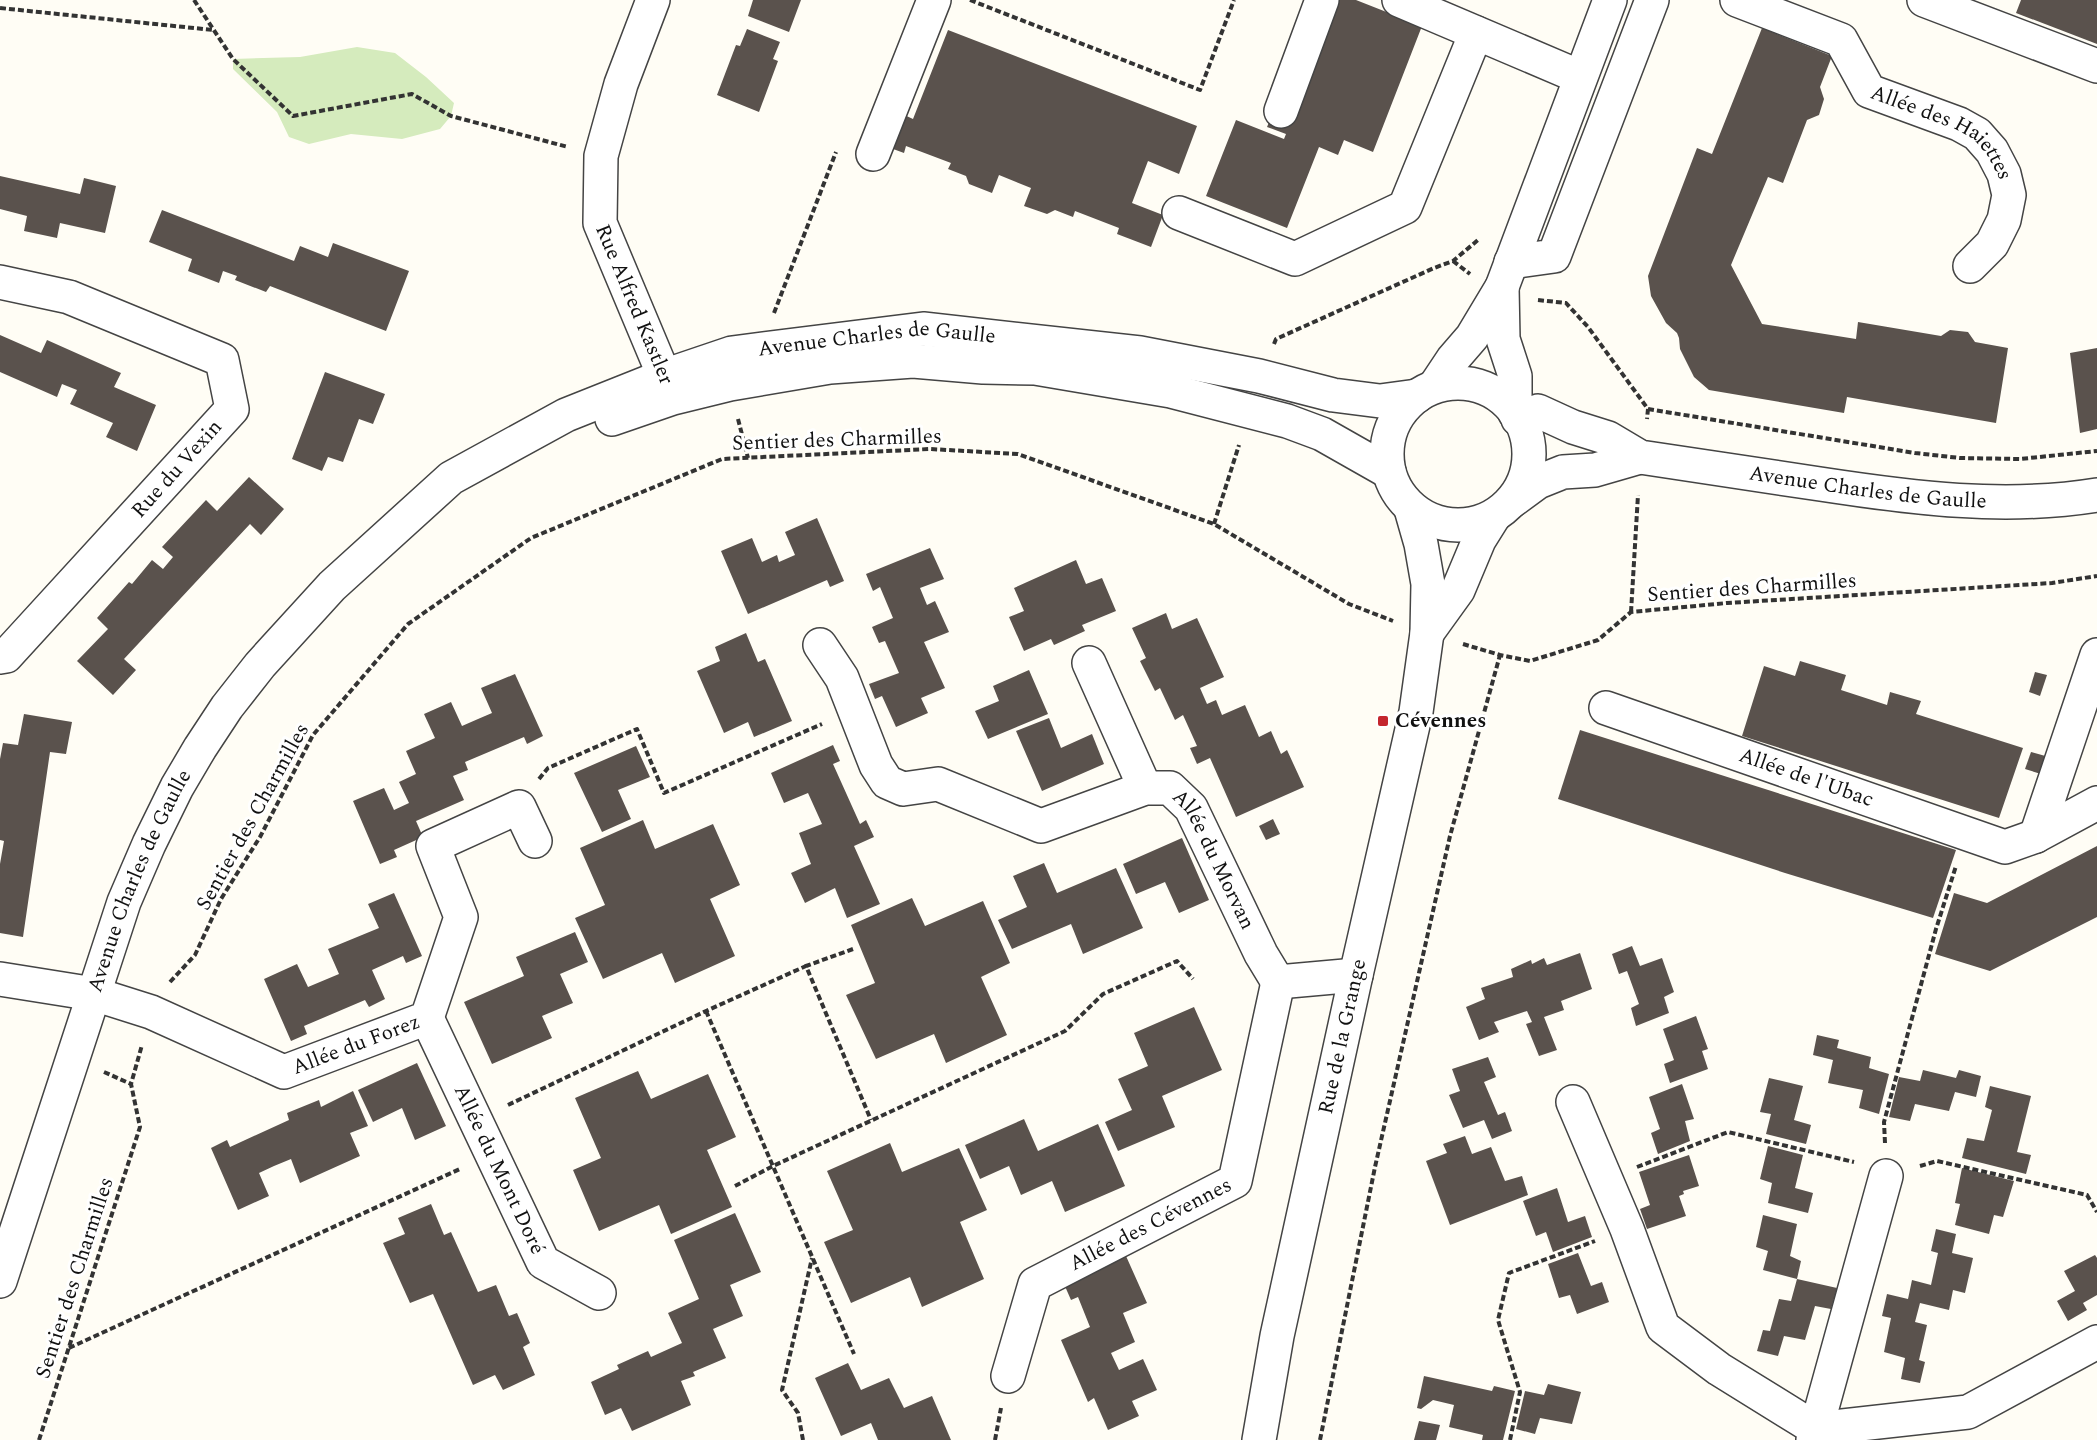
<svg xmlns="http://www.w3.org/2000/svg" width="2097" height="1440" font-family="Spectral,serif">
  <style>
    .green { fill: #d5ebbd }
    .building { fill: #5a524d }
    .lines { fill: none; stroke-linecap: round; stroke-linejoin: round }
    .minor-casing { stroke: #444; stroke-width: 36 }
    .path { stroke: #333; stroke-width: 4; stroke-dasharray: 6 3; stroke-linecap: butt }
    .minor { stroke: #fff; stroke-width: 33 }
    .poi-dot { fill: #c4262e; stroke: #fff; stroke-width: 2 }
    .labels { text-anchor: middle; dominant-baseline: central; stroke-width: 6; stroke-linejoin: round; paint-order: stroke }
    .street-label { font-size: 21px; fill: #111; stroke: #fff }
    .poi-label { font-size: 21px; font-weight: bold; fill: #111; stroke: #fff; text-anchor: start }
  </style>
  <rect width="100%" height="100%" fill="#fffdf5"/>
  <path class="green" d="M357,47L395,53L426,77L454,103L451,116L440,129L402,139L351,134L309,144L289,137L277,112L233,69V59L300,57Z"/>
  <g class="building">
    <path d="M753,0H801L789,32L748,16Z"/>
    <path d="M1338,0H1356L1422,26L1373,152L1344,140L1338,155L1319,147L1287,228L1206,196L1236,120L1284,139L1286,134L1267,127L1273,113L1291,120Z"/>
    <path d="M2021,0H2097V44L2016,13Z"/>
    <path d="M1762,28L1832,56L1820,87L1824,99L1819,115L1807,120L1783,183L1768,177L1731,265L1762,324L1856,339L1858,322L1941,336L1950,330L1968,332L1975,342L2008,348L1996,423L1847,397L1844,413L1709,390L1694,377L1680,349L1679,338L1677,333L1666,323L1651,296L1648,276L1697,148L1712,154Z"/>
    <path d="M747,29L780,42L773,59L778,61L759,112L717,95L736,45L740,46Z"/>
    <path d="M948,30L1197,126L1179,174L1148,161L1132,203L1163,215L1151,247L1117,234L1119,228L1075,211L1073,217L1055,210L1047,214L1024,206L1031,188L999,175L992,193L969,184L966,176L948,169L951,163L906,146L904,153L885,146L898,112L913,119Z"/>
    <path d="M0,176L80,194L84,178L116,186L105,233L60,223L57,238L24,231L27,216L0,209Z"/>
    <path d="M162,210L294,261L300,246L328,257L333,243L409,271L386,331L270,286L266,292L235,280L237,276L223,271L219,283L188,271L192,259L149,242Z"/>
    <path d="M0,335L41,353L47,340L121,373L114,387L156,405L137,451L106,437L113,423L70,404L77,390L62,384L57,397L0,372Z"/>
    <path d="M2097,348V429L2080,433L2070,353Z"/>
    <path d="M325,372L385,394L373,424L359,419L343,462L328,457L322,471L292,459Z"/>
    <path d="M249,477L284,509L261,535L250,524L124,659L136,670L113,695L77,661L108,629L97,618L129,582L132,584L152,560L163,569L173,557L162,547L206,500L217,511Z"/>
    <path d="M817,518L844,581L830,587L827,580L748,614L721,551L752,538L762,562L777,555L779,562L795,555L785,532Z"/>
    <path d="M930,548L944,579L920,588L927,605L935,601L949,632L924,642L945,688L921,698L928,713L896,727L882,696L875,699L869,684L899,673L885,641L879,643L872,627L893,618L880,587L873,591L866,574Z"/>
    <path d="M1076,560L1086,584L1102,578L1116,611L1082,625L1085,631L1054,645L1051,639L1024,651L1009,617L1024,611L1014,588Z"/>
    <path d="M1166,613L1172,629L1197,618L1224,677L1200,688L1207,704L1216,700L1222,715L1245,705L1259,737L1271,731L1281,754L1287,750L1304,787L1236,817L1210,758L1197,764L1190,748L1197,746L1183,715L1175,720L1160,688L1155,691L1140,661L1146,658L1132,628Z"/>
    <path d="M746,633L758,662L765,659L792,721L754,737L748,722L724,733L697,671L720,661L715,647Z"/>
    <path d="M1800,661L1846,675L1841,690L1887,705L1890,692L1921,701L1916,714L2023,748L1999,818L1742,736L1764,666L1795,676Z"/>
    <path d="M1029,670L1048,714L988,739L975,711L999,701L993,686Z"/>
    <path d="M2035,672L2047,675L2040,696L2029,692Z"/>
    <path d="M515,674L543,736L527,744L524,737L465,762L468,770L453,776L464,800L416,821L423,837L394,850L397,857L380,864L353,801L384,788L394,810L409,803L399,782L416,774L406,751L435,738L424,714L451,702L462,726L478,719L492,713L481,688Z"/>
    <path d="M24,714L72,722L66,754L50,752L23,937L0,933V864L4,841L0,840V759L3,743L18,745Z"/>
    <path d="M1049,718L1061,748L1092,734L1104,764L1042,791L1016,731Z"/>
    <path d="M1580,730L1956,850L1933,918L1785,873L1558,799Z"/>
    <path d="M833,745L840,761L833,764L860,824L866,820L874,837L854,846L880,904L847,918L835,888L805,903L791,873L811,864L799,833L822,824L808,793L784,803L771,773Z"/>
    <path d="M636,746L650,777L618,790L631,819L602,832L574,773Z"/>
    <path d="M2031,752L2049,757L2044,775L2025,769Z"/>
    <path d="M1273,819L1280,834L1266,840L1259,826Z"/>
    <path d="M643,820L655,849L713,824L740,885L710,899L735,956L675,983L662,953L603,979L575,918L605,905L580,848Z"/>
    <path d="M1182,838L1209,900L1179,913L1165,882L1136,894L1123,864Z"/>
    <path d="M2097,846V917L1990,971L1935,954L1954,893L1987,903Z"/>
    <path d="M1044,863L1057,893L1116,868L1143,928L1083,954L1071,924L1012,949L998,920L1027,907L1013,876Z"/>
    <path d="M394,893L422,956L406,963L403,956L372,970L385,999L369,1007L365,1000L304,1026L307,1034L291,1041L264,979L297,964L308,987L339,974L328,949L379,928L368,904Z"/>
    <path d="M912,898L925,926L983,901L1010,963L981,977L1007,1035L946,1063L934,1034L876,1059L846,995L875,983L851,925Z"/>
    <path d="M575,932L588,962L560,974L573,1003L542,1016L552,1038L492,1064L464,1002L524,976L516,957Z"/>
    <path d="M1632,946L1640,966L1662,958L1674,992L1664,997L1669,1013L1636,1026L1631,1008L1639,1004L1627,971L1619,974L1612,954Z"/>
    <path d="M1580,953L1592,989L1561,1001L1564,1010L1544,1017L1557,1050L1539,1056L1526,1024L1532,1022L1527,1011L1494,1022L1499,1032L1479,1040L1466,1007L1485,999L1481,988L1513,977L1511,969L1531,960L1532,964L1544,958L1547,965Z"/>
    <path d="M1194,1007L1222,1070L1162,1096L1175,1127L1118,1151L1105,1122L1132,1110L1118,1079L1148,1066L1134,1033Z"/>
    <path d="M1696,1016L1708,1049L1702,1051L1708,1069L1670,1083L1664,1064L1674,1060L1663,1029Z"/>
    <path d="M1817,1035L1839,1040L1837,1048L1871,1057L1869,1068L1889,1074L1879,1114L1859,1108L1863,1090L1828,1083L1833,1060L1813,1055Z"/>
    <path d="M1488,1057L1496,1077L1484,1082L1498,1115L1505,1112L1512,1131L1492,1139L1484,1120L1463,1128L1449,1095L1460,1091L1452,1069Z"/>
    <path d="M417,1063L446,1126L415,1140L402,1108L373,1122L358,1090Z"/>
    <path d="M1923,1070L1956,1078L1959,1070L1981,1076L1976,1097L1955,1092L1949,1111L1915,1104L1910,1121L1889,1117L1899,1077L1920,1081Z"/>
    <path d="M638,1071L651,1099L708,1074L736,1137L707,1150L732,1207L671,1234L659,1205L599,1231L573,1170L601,1158L575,1098Z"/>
    <path d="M1769,1078L1803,1086L1794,1120L1811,1125L1806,1144L1766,1134L1771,1114L1760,1112Z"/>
    <path d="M1682,1084L1694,1119L1685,1121L1690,1141L1658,1154L1651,1133L1660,1129L1649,1097Z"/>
    <path d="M1990,1086L2031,1096L2017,1152L2031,1155L2026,1174L1962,1158L1967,1138L1984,1141L1992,1110L1985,1107Z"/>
    <path d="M353,1091L368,1126L350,1133L360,1156L300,1183L291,1159L274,1166L259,1173L269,1196L238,1210L211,1148L227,1140L230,1147L289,1120L287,1113L319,1100L321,1107Z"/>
    <path d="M1024,1119L1038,1151L1098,1124L1125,1186L1065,1212L1052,1181L1021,1195L1009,1166L980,1179L965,1145Z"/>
    <path d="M1465,1136L1472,1154L1491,1147L1505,1181L1522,1176L1528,1195L1450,1225L1426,1161L1447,1153L1443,1144Z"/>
    <path d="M890,1143L902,1172L959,1148L987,1210L960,1222L984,1279L922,1307L910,1277L851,1303L824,1242L853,1230L827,1171Z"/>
    <path d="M1768,1146L1803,1155L1795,1188L1813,1193L1808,1213L1768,1203L1772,1183L1760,1179Z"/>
    <path d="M1689,1155L1699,1186L1683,1191L1684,1194L1679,1196L1686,1216L1647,1229L1640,1209L1650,1205L1639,1172Z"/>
    <path d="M1962,1168L2014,1181L2003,1217L1994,1215L1989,1234L1955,1225L1960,1204L1955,1203Z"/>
    <path d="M1557,1188L1568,1222L1585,1216L1592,1237L1553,1252L1546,1232L1536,1236L1523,1201Z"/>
    <path d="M431,1204L444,1235L451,1232L478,1292L496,1285L509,1316L517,1313L530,1343L523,1347L535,1375L503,1390L495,1375L473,1385L433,1294L410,1303L383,1243L405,1234L398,1218Z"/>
    <path d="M735,1213L761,1272L730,1285L743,1316L713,1329L726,1358L693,1372L695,1376L681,1381L691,1405L632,1431L621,1408L605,1415L591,1382L619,1369L617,1365L648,1351L651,1357L682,1343L668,1313L699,1299L674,1240Z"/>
    <path d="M1763,1215L1797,1224L1790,1256L1801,1261L1797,1279L1763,1270L1768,1251L1756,1247Z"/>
    <path d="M1936,1229L1956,1234L1952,1253L1973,1258L1965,1293L1953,1290L1949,1310L1920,1303L1915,1322L1927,1325L1919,1360L1925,1362L1920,1383L1901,1379L1905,1358L1884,1352L1891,1318L1882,1316L1887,1294L1908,1299L1912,1280L1931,1285L1938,1253L1931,1251Z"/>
    <path d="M1578,1253L1591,1286L1602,1282L1609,1302L1577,1314L1570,1295L1559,1298L1548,1264Z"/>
    <path d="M2095,1255L2097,1258V1295L2083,1303L2087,1310L2068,1321L2057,1301L2075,1291L2064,1271Z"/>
    <path d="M1126,1256L1147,1303L1123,1313L1135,1342L1111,1353L1119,1370L1143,1359L1157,1390L1132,1401L1139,1416L1108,1430L1094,1398L1088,1402L1061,1340L1090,1327L1078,1297L1071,1300L1064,1284Z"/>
    <path d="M1797,1279L1837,1288L1831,1309L1815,1306L1805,1340L1784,1336L1778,1356L1757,1351L1763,1330L1770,1331L1779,1299L1791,1301Z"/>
    <path d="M848,1363L861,1390L889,1378L904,1408L932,1396L951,1440H878L871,1423L841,1436L815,1378Z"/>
    <path d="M1424,1376L1492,1391L1494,1386L1515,1391L1503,1440H1482L1483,1435L1449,1427L1454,1405L1433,1400L1421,1409L1417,1408Z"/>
    <path d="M1548,1384L1581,1392L1572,1424L1540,1418L1535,1434L1516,1429L1525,1391L1544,1395Z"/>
    <path d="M1419,1421L1440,1425L1436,1440H1414Z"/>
  </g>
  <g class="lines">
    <defs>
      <g id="minor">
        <path id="s1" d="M653,0L621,84L601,156L600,223L673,397"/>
        <path d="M1399,0L1580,77"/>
        <path id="s2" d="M1737,0L1841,40L1869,91L1959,124L1977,134L1992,151L2004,174L2009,195L2004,220L1992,244L1970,266"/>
        <path d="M1924,0L2097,66"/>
        <path d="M1281,111L1322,0"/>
        <path d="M873,154L934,0"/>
        <path d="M1179,213L1295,259L1405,207L1476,33"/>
        <path d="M1511,262L1554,256L1652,0"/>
        <path d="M0,282L69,297L222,360L232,409L6,656L0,657"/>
        <path d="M1502,287L1503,339L1515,376V413"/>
        <circle cx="1458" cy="454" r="71"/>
        <path d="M1435,386L1453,359L1472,337L1502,287L1610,0"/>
        <path d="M612,419L673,398L730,384L830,367L913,361L983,367L1035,368L1171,391L1287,421L1322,434L1389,472"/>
        <path id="s3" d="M1518,419L1538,411L1573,427L1608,438L1640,457C1700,466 1760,475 1820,484C1912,498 2005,510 2097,495"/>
        <path d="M1512,501L1538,482L1563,472L1595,470L1640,457"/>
        <path d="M1427,633L1458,590L1479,540L1494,516"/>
        <path id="s4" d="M820,645L842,678L876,765L887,782L903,789L938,784L1041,826L1145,788H1170L1191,808L1261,954L1278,982L1356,975"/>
        <path d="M1089,663L1145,788"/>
        <path id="s5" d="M1606,708L2005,847L2036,836L2097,803"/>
        <path d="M2036,836L2097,655"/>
        <path id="s6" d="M0,979L94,994L151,1012L284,1072L427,1018L461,917L433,846L519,807L535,841"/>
        <path id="s7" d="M427,1018L543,1262L599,1293"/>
        <path d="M1573,1102L1627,1229L1663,1327L1719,1369L1816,1429L1968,1412L2097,1342"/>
        <path id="s8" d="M0,1281L124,902L149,844L177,787L200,748L227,707L260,665L332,586L451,478L566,415L664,376L732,353L923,329L1140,353L1259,376L1333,395L1380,401L1417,396"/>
        <path id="s9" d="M1008,1376L1035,1284L1235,1181L1278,982"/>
        <path id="s10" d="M1259,1440L1277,1336L1356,975L1416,712L1427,633L1428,584L1421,544L1411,509"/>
        <path d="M1813,1440L1886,1176"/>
      </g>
    </defs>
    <use href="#minor" class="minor-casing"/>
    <g class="path">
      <path d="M194,0L233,59L293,116L412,94L451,116L568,147"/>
      <path d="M970,0L1200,90L1234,0"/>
      <path d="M0,8L213,30"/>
      <path d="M1453,261L1470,274"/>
      <path d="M1538,300L1566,303L1588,327L1648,409L1647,419"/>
      <path d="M774,313L836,152"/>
      <path d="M1274,344L1276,339L1434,268L1453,261L1478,240"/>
      <path d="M1648,409L1915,453L1960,458L2020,459L2097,451"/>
      <path d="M738,419L748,458"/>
      <path d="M1214,524L1239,445"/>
      <path d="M1631,612L1638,495"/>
      <path d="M1463,644L1500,655L1530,661L1598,640L1631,612L1727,603L2052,583L2097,576"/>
      <path d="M539,779L548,768L637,729L664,793L822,724"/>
      <path d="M853,949L806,966L871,1120"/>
      <path d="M170,982L195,955L221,899L260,837L313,735L408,624L531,538L722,459L930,449L1018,454L1214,524L1349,604L1393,621"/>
      <path d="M706,1011L854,1354"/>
      <path d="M104,1072L131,1084"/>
      <path d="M508,1105L706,1011L806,966"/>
      <path d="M1885,1143L1884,1122L1936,929L1956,866"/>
      <path d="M1920,1166L1937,1161L2087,1195L2097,1212"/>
      <path d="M1637,1167L1728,1132L1854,1162"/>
      <path d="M735,1186L773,1166L1065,1031L1103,994L1177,961L1193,979"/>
      <path d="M69,1348L460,1169"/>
      <path d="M39,1440L140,1127L131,1084L142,1045"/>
      <path d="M803,1440L798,1413L782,1390L812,1258"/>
      <path d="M995,1440L1001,1408"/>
      <path d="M1320,1440L1375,1167L1450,836L1500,655"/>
      <path d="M1510,1440L1520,1392L1498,1320L1509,1273L1595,1241"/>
    </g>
    <use href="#minor" class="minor"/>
  </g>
  <rect class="poi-dot" x="1377" y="715" width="12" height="12" rx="3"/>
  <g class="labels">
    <g class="street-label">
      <text stroke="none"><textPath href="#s2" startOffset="256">Allée des Haiettes</textPath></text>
      <text stroke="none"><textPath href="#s1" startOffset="320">Rue Alfred Kastler</textPath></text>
      <text stroke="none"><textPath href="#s8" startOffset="1395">Avenue Charles de Gaulle</textPath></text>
      <text transform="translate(837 440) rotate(-2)">Sentier des Charmilles</text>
      <text transform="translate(177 469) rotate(-48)">Rue du Vexin</text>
      <text stroke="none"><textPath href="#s3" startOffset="364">Avenue Charles de Gaulle</textPath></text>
      <text transform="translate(1752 588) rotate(-4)">Sentier des Charmilles</text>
      <text stroke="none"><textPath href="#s5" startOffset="212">Allée de l'Ubac</textPath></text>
      <text transform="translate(253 817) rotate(-61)">Sentier des Charmilles</text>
      <text stroke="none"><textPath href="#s4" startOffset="538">Allée du Morvan</textPath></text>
      <text stroke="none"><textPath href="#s8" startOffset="424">Avenue Charles de Gaulle</textPath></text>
      <text stroke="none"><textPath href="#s10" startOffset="412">Rue de la Grange</textPath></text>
      <text stroke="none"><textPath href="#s6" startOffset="378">Allée du Forez</textPath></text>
      <text stroke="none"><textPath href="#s7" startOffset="168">Allée du Mont Doré</textPath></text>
      <text stroke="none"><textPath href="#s9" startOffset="226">Allée des Cévennes</textPath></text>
      <text transform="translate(75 1278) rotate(-72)">Sentier des Charmilles</text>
    </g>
    <g class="poi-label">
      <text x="1395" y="721">Cévennes</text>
    </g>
  </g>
</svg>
